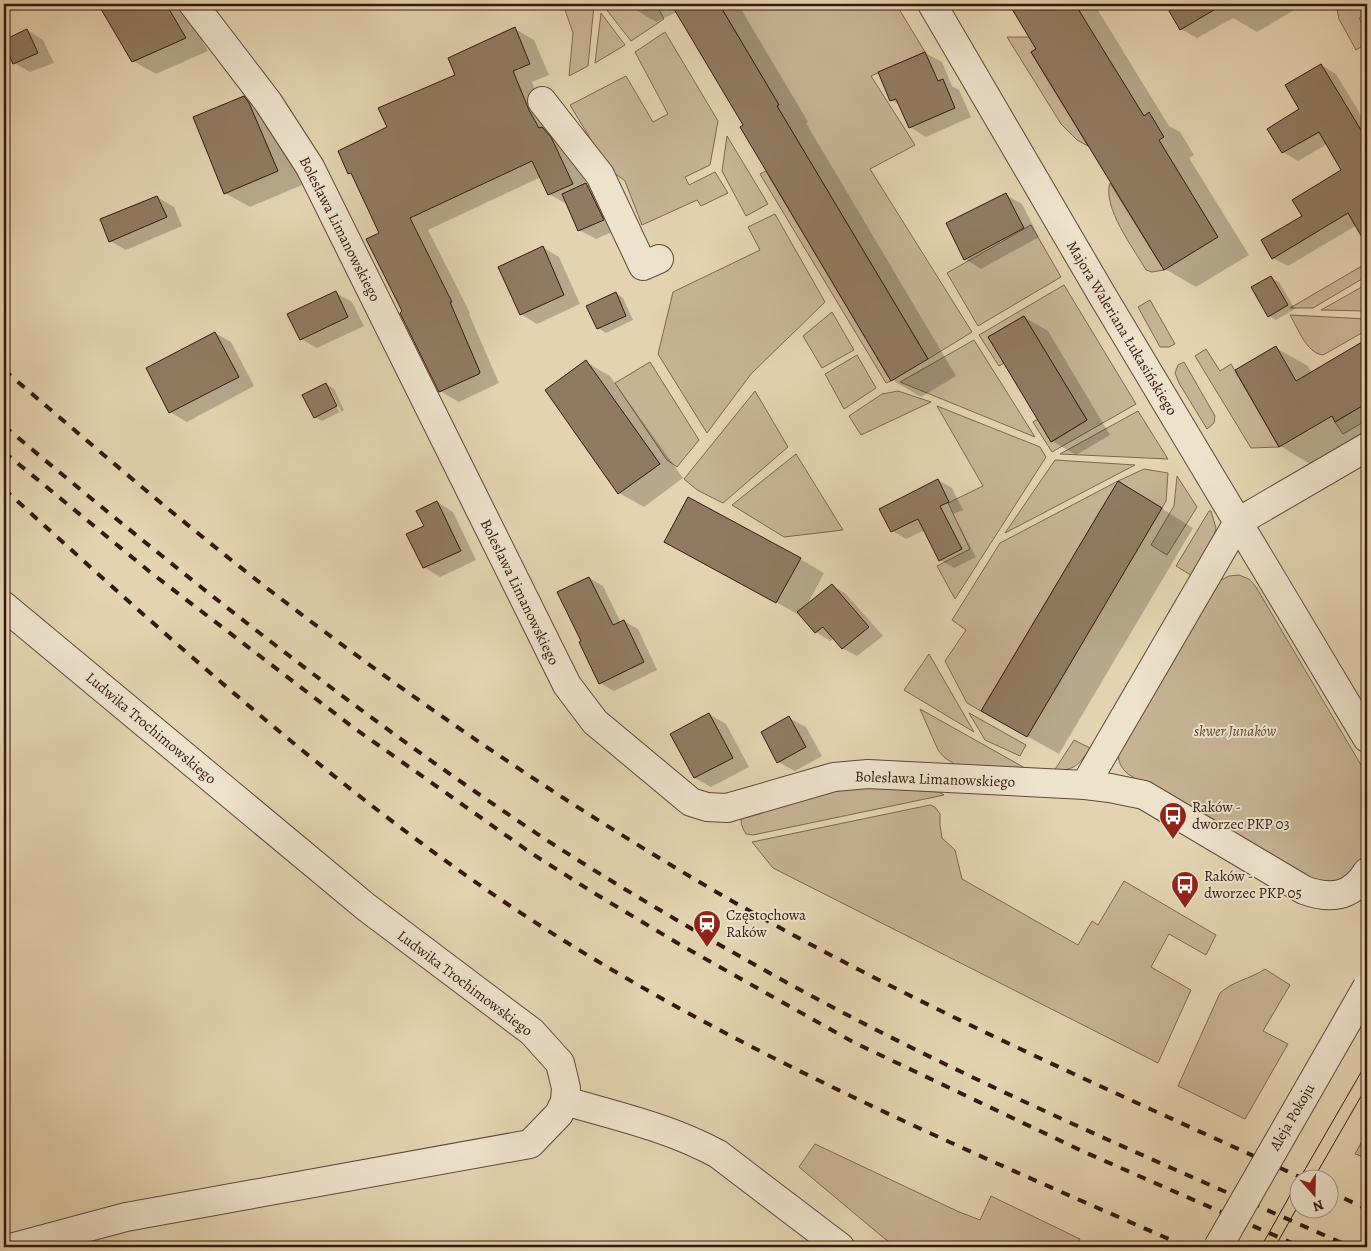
<svg xmlns="http://www.w3.org/2000/svg" width="1371" height="1251" font-family="Alegreya,serif">
  <style>
    .green { fill: #c6b394; stroke: #7e6650 }
    .shadow { fill: #0003; fill-rule: evenodd }
    .building { fill: #907a62; stroke: #36190d }
    .lines { fill: none; stroke-linecap: round; stroke-linejoin: round }
    .minor-casing { stroke: #614836; stroke-width: 30 }
    .minor { stroke: #ede2cc; stroke-width: 28 }
    .tram { stroke: #36190d; stroke-width: 1 }
    .rail { stroke: #36190d; stroke-width: 4; stroke-dasharray: 9 9; stroke-linecap: butt }
    .tertiary-bridge-casing { stroke: #614836; stroke-width: 30; stroke-linecap: butt }
    .tertiary-bridge { stroke: #ede2cc; stroke-width: 28 }
    .labels { text-anchor: middle; dominant-baseline: central; stroke-width: 4; stroke-linejoin: round; paint-order: stroke }
    .street-label { font-size: 15px; fill: #36190d; stroke: #ede2cc }
    .park-label { font-size: 15px; font-style: italic; fill: #614736; stroke: #ede2cc }
    .poi-label { font-size: 15px; fill: #36190d; stroke: #ede2cc; text-anchor: start }
  </style>
  <rect width="100%" height="100%" fill="#e3d3b0"/>
  <filter id="stains"><feTurbulence type="fractalNoise" baseFrequency=".004" numOctaves="4"/><feColorMatrix values="0 0 0 0 .2 0 0 0 0 .09 0 0 0 0 .02 0 0 0 .5 -.17"/></filter>
  <radialGradient id="worn" r=".72"><stop offset=".6" stop-color="#630" stop-opacity="0"/><stop offset="1" stop-color="#630" stop-opacity=".3"/></radialGradient>
  <g class="green">
    <path d="M563,4L594,5L588,66L569,76L573,33Z"/>
    <path d="M602,4H625L626,5L629,4H656L664,19L631,41Z"/>
    <path d="M719,4H896L925,52L871,76L915,145L870,169L972,332L928,359L777,106L779,105Z"/>
    <path d="M1336,4H1367V13L1359,18L1367,33V43L1356,50L1339,19Z"/>
    <path d="M1078,8L1084,19L1031,52L1088,146L1077,140L1061,124L1007,37H1030Z"/>
    <path d="M601,13L625,45L595,63Z"/>
    <path d="M665,32L718,121L710,165L685,177L689,185L715,172L728,193L701,206L697,200L642,225L625,181L608,168L570,105L626,76L653,122L668,114L635,52Z"/>
    <path d="M727,136L768,204L746,216L722,171Z"/>
    <path d="M766,171L891,381L886,383L760,174Z"/>
    <path d="M1110,183L1164,270L1152,272L1146,270C1134,249 1102,207 1110,183Z"/>
    <path d="M775,214L825,302L751,374L707,433L658,354L673,292L760,250L748,227Z"/>
    <path d="M1031,225L1061,277L978,326L947,273Z"/>
    <path d="M1367,263V276L1313,308H1290Z"/>
    <path d="M1367,284V311L1321,310Z"/>
    <path d="M1064,285L1136,404L1052,452L1033,422L1038,419L1051,442L1087,420L1024,316L988,337L1004,363L999,366L979,335Z"/>
    <path d="M1150,300L1175,344L1169,347H1160L1138,307Z"/>
    <path d="M832,312L854,350L822,368L803,336Z"/>
    <path d="M1290,315L1367,319V330L1323,355C1306,353 1298,328 1290,315Z"/>
    <path d="M974,340L1035,437L900,382Z"/>
    <path d="M1206,349L1220,371L1231,364L1279,447L1251,448L1195,356Z"/>
    <path d="M857,355L876,388L844,409L825,374Z"/>
    <path d="M650,362L699,440L677,467L667,460L615,383Z"/>
    <path d="M1184,362L1215,416L1214,423L1207,429L1179,383L1175,373L1178,365Z"/>
    <path d="M755,391L788,447L723,503L697,490L684,479Z"/>
    <path d="M898,391L931,402L861,435L849,416L882,394Z"/>
    <path d="M1367,403V420L1343,434L1335,422Z"/>
    <path d="M937,406L1040,447L1046,457L955,599L937,566L970,549L948,503L983,486Z"/>
    <path d="M1138,411L1168,459L1060,454Z"/>
    <path d="M796,454L843,530L784,537L732,505Z"/>
    <path d="M1055,460L1135,465L1005,533Z"/>
    <path d="M1144,469L1168,473L1166,501L1162,508L1118,482L981,711L967,703L945,661L966,630L952,620L1000,543L1118,481Z"/>
    <path d="M1177,476L1197,507L1167,555L1151,545L1174,506Z"/>
    <path d="M1209,511H1211L1216,528L1213,540L1194,577L1176,566Z"/>
    <path d="M1239,575L1249,579L1256,587L1367,775V852L1356,871L1346,879L1331,883L1306,880L1128,774C1120,767 1118,761 1118,750L1219,581L1229,576Z"/>
    <path d="M929,654L974,732L904,690Z"/>
    <path d="M920,709L1025,768L1006,770L956,765L945,758L938,750Z"/>
    <path d="M969,713L1026,745L1020,756L985,740Z"/>
    <path d="M1074,740L1090,748C1079,765 1075,770 1054,771Z"/>
    <path d="M864,787L939,792L944,795L753,835L746,834C742,827 739,822 743,815L786,798Z"/>
    <path d="M930,805L935,807L940,814V825L942,838L955,850L962,879L1078,945L1092,921L1098,925L1124,881L1216,935L1206,955L1169,934L1151,967L1191,990L1158,1063L773,868L752,842Z"/>
    <path d="M1265,969L1290,985L1263,1031L1288,1044L1245,1119L1178,1086L1220,993C1233,981 1250,979 1265,969Z"/>
    <path d="M1367,1132V1158L1355,1154Z"/>
    <path d="M815,1144L957,1211L980,1220L991,1196L1080,1239L1077,1247H899L885,1239L799,1167Z"/>
  </g>
  <g class="shadow">
    <path d="M99,4H180L208,51L156,74L133,61Z"/>
    <path d="M296,4H318L306,9Z"/>
    <path d="M626,4H738L808,122L806,123L956,376L921,397L892,380L745,125L677,12L656,22Z"/>
    <path d="M1015,4H1101L1096,7L1169,126L1180,132L1194,155L1189,158L1249,255L1196,287L1165,269L1012,6Z"/>
    <path d="M1183,4H1293L1296,9L1257,32L1233,18L1197,38L1181,29L1170,11Z"/>
    <path d="M1367,14V30L1360,18Z"/>
    <path d="M515,29L534,40L549,75L532,82L549,122L570,150L587,185L603,194L619,229L596,239L579,230L568,205L549,194L541,177L428,230L470,313L469,314L499,383L459,402L440,391L404,312L380,233L353,175L349,173L389,127Z"/>
    <path d="M27,30L43,40L54,63L30,72L14,63Z"/>
    <path d="M925,53L942,62L952,86L959,90L971,117L926,137L910,127L900,105L891,100Z"/>
    <path d="M1321,65L1336,74L1367,125V242L1357,225L1288,266L1273,258L1303,216L1343,170L1327,144L1298,161L1283,152Z"/>
    <path d="M244,98L268,112L273,118L302,185L250,207L225,193Z"/>
    <path d="M1006,195L1022,204L1039,237L981,269L965,259Z"/>
    <path d="M157,197L174,207L182,226L126,250L110,241Z"/>
    <path d="M542,247L559,257L580,304L537,324L521,314Z"/>
    <path d="M1271,278L1279,282L1295,309L1276,320L1269,316Z"/>
    <path d="M336,293L352,302L364,326L317,348L301,339Z"/>
    <path d="M616,293L623,298L633,320L606,333L598,328Z"/>
    <path d="M1024,317L1048,331L1110,435L1076,455L1052,441Z"/>
    <path d="M215,333L231,342L254,386L187,422L170,412Z"/>
    <path d="M1367,341V439L1312,465L1280,446L1236,371L1276,348L1308,366L1312,373Z"/>
    <path d="M586,362L610,376L683,478L644,507L619,493Z"/>
    <path d="M326,384L334,389L344,410L322,421L315,417ZM328,389H330L341,411L339,412Z"/>
    <path d="M938,480L952,488L963,510L953,514L976,557L954,568L940,560L925,530L906,539L892,531Z"/>
    <path d="M1150,501L1193,528L1059,754L982,711Z"/>
    <path d="M437,502L453,512L476,560L440,577L424,567L425,527Z"/>
    <path d="M690,555L800,559L824,573L806,607L832,585L846,594L883,636L857,656L842,648L834,638L830,641L816,632L801,616Z"/>
    <path d="M589,578L603,586L621,623L624,621L638,629L657,670L614,691L600,683L583,641Z"/>
    <path d="M709,714L726,724L749,767L711,787L695,778L672,734Z"/>
    <path d="M789,718L806,727L822,756L795,771L778,762Z"/>
  </g>
  <g class="building">
    <path d="M98,4H166L186,38L132,62Z"/>
    <path d="M671,4H719L779,105L777,106L928,359L891,381L740,127L743,125Z"/>
    <path d="M1009,4H1075L1144,116L1149,112L1164,137L1159,140L1218,237L1164,270L1031,52L1036,49Z"/>
    <path d="M1180,4H1224L1180,30L1169,11Z"/>
    <path d="M515,27L530,64L513,71L529,110L539,128L542,127L551,137L573,184L548,195L532,161L410,218L452,302H450L480,372L479,374L439,392L400,313L402,311L366,239L379,233L351,173L348,174L338,151L387,127L378,108L455,75L448,58Z"/>
    <path d="M27,29L38,53L13,64L4,43V40Z"/>
    <path d="M925,52L938,81L943,79L955,108L909,128L896,99L890,101L878,72Z"/>
    <path d="M1321,64L1367,140V246L1348,213L1272,259L1261,240L1302,216L1292,200L1341,170L1319,132L1282,153L1267,129L1299,109L1285,85Z"/>
    <path d="M244,96L249,103L278,171L224,194L193,117Z"/>
    <path d="M586,183L604,220L578,231L562,194Z"/>
    <path d="M1006,193L1024,228L964,260L946,223Z"/>
    <path d="M157,196L167,217L109,242L100,219Z"/>
    <path d="M543,246L564,295L520,315L498,267Z"/>
    <path d="M1271,276L1288,305L1268,317L1251,287Z"/>
    <path d="M336,291L348,317L300,340L287,314Z"/>
    <path d="M616,292L626,316L597,329L586,306Z"/>
    <path d="M1024,316L1087,420L1051,442L988,337Z"/>
    <path d="M215,332L239,377L169,413L146,368Z"/>
    <path d="M1367,339V403L1335,422L1332,416L1279,447L1235,370L1276,346L1296,381Z"/>
    <path d="M586,360L660,464L618,494L545,390Z"/>
    <path d="M326,383L337,406L314,418L302,395Z"/>
    <path d="M938,479L949,502L940,506L962,549L939,561L918,519L891,532L879,509Z"/>
    <path d="M1118,481L1162,508L1027,737L981,711Z"/>
    <path d="M688,497L801,558L776,603L664,542Z"/>
    <path d="M437,501L461,551L423,568L406,534L424,526L416,511Z"/>
    <path d="M589,577L613,625L624,620L644,662L599,684L579,642L581,641L557,592Z"/>
    <path d="M832,584L869,627L842,649L823,627L815,633L797,612Z"/>
    <path d="M709,713L733,758L694,778L670,734Z"/>
    <path d="M789,716L806,747L777,763L761,732Z"/>
  </g>
  <g class="lines">
    <defs>
      <g id="minor">
        <path d="M193,4L268,102L310,167L567,685L595,722L691,802L707,807L727,808L834,777L868,774L1085,785L1110,788L1144,795L1304,890C1331,900 1352,897 1367,872"/>
        <path d="M932,4L1102,295L1367,738"/>
        <path d="M542,101L600,175L643,266L659,259"/>
        <path d="M1238,522L1367,447"/>
        <path d="M4,606L366,907L532,1032L560,1063L566,1088L565,1101L559,1114L530,1144L126,1217L14,1247"/>
        <path d="M1085,785L1238,522"/>
        <path d="M565,1101C617,1116 670,1128 718,1154L840,1247"/>
      </g>
    </defs>
    <use href="#minor" class="minor-casing"/>
    <use href="#minor" class="minor"/>
    <g class="tram">
      <path d="M1300,1178L1367,1062"/>
      <path d="M1314,1178L1367,1086"/>
      <path d="M1261,1247L1298,1181"/>
      <path d="M1275,1247L1298,1206"/>
    </g>
    <g class="rail">
      <path d="M4,370C92,445 180,521 272,592C413,700 559,800 713,890C902,1000 1103,1087 1302,1178"/>
      <path d="M4,426C177,571 354,712 542,837C617,886 696,932 775,976C960,1079 1157,1161 1351,1247"/>
      <path d="M4,452L150,572L354,728L531,853L594,893L679,944L853,1042L1082,1151L1301,1247"/>
      <path d="M4,489C162,632 320,776 497,897C710,1042 952,1144 1187,1247"/>
      <path d="M1328,1191L1367,1209"/>
    </g>
    <defs>
      <path id="tertiary-bridge" d="M1218,1247L1367,987"/>
    </defs>
    <use href="#tertiary-bridge" class="tertiary-bridge-casing"/>
    <use href="#tertiary-bridge" class="tertiary-bridge"/>
  </g>
  <defs>
    <symbol id="bus-pin" viewBox="-11 -11 22 30"><path d="M0 17L-7.5 6A9.5 9.5 0 1 1 7.5 6Z" fill="#8f2418" stroke="#ede2cc"/><path d="M-5-6H5V4H4V6H2V4H-2V6H-4V4H-5ZM-3.5-4V0h7V-4ZM-3.5 1.2v1.5H-2V1.2ZM2 1.2v1.5H3.5V1.2Z" fill="#fff"/></symbol>
    <symbol id="station-pin" viewBox="-11 -11 22 30"><path d="M0 17L-7.5 6A9.5 9.5 0 1 1 7.5 6Z" fill="#8f2418" stroke="#ede2cc"/><path d="M-3-6H3Q5-6 5-4V2Q5 4 3 4L4.5 6H3L1.5 4h-3L-3 6H-4.5L-3 4Q-5 4-5 2V-4Q-5-6-3-6ZM-3.5-4v3h7v-3ZM-3.5 1v1.5H-2V1ZM2 1v1.5H3.5V1Z" fill="#fff"/></symbol>
  </defs>
  <g fill-rule="evenodd">
    <use href="#bus-pin" x="1157" y="800" width="32" height="43"/>
    <use href="#bus-pin" x="1169" y="869" width="32" height="43"/>
    <use href="#station-pin" x="691" y="908" width="32" height="43"/>
  </g>
  <g class="labels">
    <g class="street-label">
      <text transform="translate(340 229) rotate(63)">Bolesława Limanowskiego</text>
      <text transform="translate(1122 328) rotate(59)">Majora Waleriana Łukasińskiego</text>
      <text transform="translate(520 592) rotate(64)">Bolesława Limanowskiego</text>
      <text transform="translate(151 728) rotate(40)">Ludwika Trochimowskiego</text>
      <text transform="translate(935 779) rotate(2)">Bolesława Limanowskiego</text>
      <text transform="translate(465 983) rotate(37)">Ludwika Trochimowskiego</text>
      <text transform="translate(1292 1117) rotate(-60)">Aleja Pokoju</text>
    </g>
    <g class="park-label">
      <text x="1235" y="731">skwer Junaków</text>
    </g>
    <g class="poi-label">
      <text x="1192" y="807">Raków -<tspan x="1192" dy="17">dworzec PKP 03</tspan></text>
      <text x="1204" y="876">Raków -<tspan x="1204" dy="17">dworzec PKP 05</tspan></text>
      <text x="726" y="915">Częstochowa<tspan x="726" dy="17">Raków</tspan></text>
    </g>
  </g>
  <rect width="1371" height="1251" fill="none" stroke="#e3d3b0" stroke-width="20"/>
  <rect x="5" y="5" width="1361" height="1241" fill="none" stroke="#36190d" stroke-width="2.5"/>
  <rect x="10" y="10" width="1351" height="1231" fill="none" stroke="#36190d"/>
  <g transform="translate(1314 1194) rotate(160)"><circle r="24" fill="#ede2cc" stroke="#a49280"/>
  <path d="M0-4L9 19L0 12L-9 19Z" fill="#8f2418"/>
  <text y="-8" font-size="14" font-weight="bold" text-anchor="middle" fill="#36190d">N</text>
  </g>
  <rect width="100%" height="100%" filter="url(#stains)"/>
  <rect width="100%" height="100%" fill="url(#worn)"/>
</svg>
